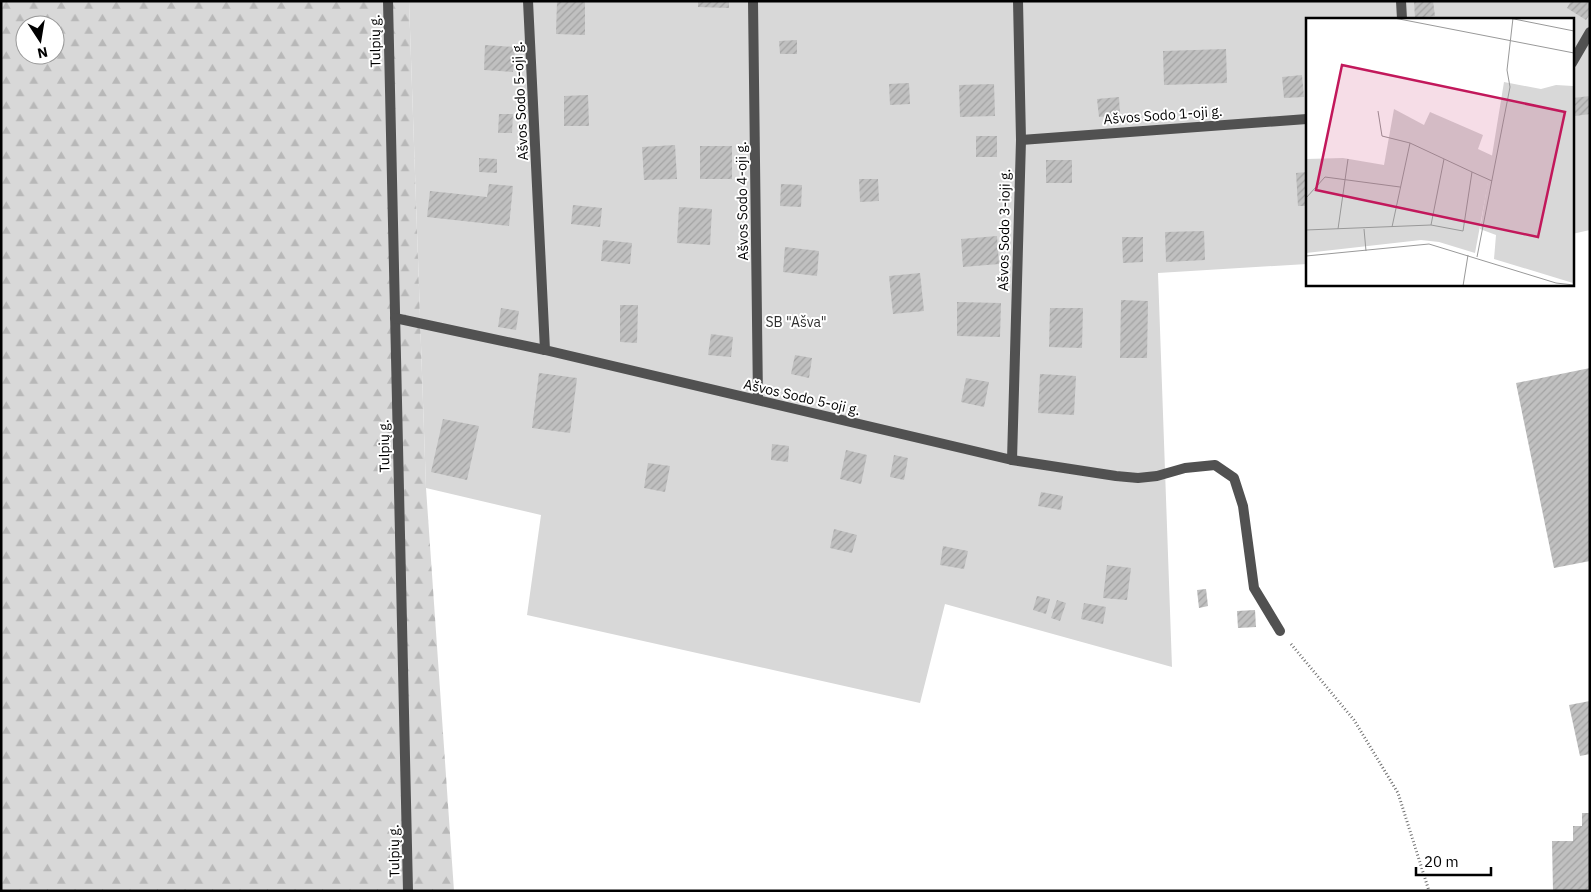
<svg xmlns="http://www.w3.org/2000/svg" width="1591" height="892" font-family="'IBM Plex Sans',sans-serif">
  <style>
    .green { fill: #d8d8d8 }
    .forest { fill: url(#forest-firs); fill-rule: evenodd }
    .building { fill: url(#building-hatch) }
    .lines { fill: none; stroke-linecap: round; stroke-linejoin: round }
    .path { stroke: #737373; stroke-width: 3; stroke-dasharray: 1 2.5; stroke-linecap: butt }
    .street { stroke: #515151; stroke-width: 10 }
    .labels { text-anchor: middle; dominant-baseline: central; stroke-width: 4; stroke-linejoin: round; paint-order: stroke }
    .street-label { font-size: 14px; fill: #000; stroke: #fff }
    .park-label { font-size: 14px; fill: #2f2f2f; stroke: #fff }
    .inset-road { fill: none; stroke: #999; stroke-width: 1 }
    .view { fill: #c2185b; fill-opacity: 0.15; stroke: #c2185b; stroke-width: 2.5 }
    .inset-edge { fill: none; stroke: #000; stroke-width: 2.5 }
  </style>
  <defs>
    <pattern id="forest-firs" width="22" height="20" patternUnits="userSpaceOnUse" patternTransform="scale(1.25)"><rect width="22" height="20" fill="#d8d8d8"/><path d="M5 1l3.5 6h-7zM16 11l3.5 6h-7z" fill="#b8b8b8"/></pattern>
    <pattern id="building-hatch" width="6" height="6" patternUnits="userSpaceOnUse" patternTransform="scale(1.25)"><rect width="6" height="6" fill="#c0c0c0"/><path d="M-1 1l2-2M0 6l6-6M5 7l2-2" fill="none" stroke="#a3a3a3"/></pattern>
  </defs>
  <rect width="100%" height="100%" fill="#fff"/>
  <path class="green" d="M409,1H1590V230L1572,234V19H1307V264L1158,273L1172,667L945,604L920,703L527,615L541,515L426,488Z"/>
  <path class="forest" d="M1,1H409L426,488L454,891H1ZM25,25H55V55H25Z"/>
  <g class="building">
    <path d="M557,1H585V35L556,34Z"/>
    <path d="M698,1H729V8L698,7Z"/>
    <path d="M1414,1H1433L1435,16L1415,18Z"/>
    <path d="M1571,1H1590V14L1586,20L1567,8Z"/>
    <path d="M797,40V54H780L779,41Z"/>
    <path d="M485,45L515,47L513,72L484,70Z"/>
    <path d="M1226,49L1227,83L1164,85L1163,51Z"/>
    <path d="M1302,75L1304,97L1284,98L1282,77Z"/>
    <path d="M909,83L910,104L890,105L889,84Z"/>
    <path d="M994,84L995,116L960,117L959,85Z"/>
    <path d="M588,95L589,126H564V96Z"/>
    <path d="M1590,96V114L1575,116L1573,98Z"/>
    <path d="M1119,97L1120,115L1099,117L1097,99Z"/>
    <path d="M499,114H513L512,133H498Z"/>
    <rect x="976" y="136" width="21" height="21"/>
    <path d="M675,145L677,179L644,180L642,147Z"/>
    <rect x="700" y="146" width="32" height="33"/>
    <path d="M479,158L497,159V173L479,172Z"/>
    <rect x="1046" y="160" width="26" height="23"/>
    <path d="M1307,172V206H1298L1296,173Z"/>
    <path d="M859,179H878L879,201L860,202Z"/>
    <path d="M489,184L513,186L509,226L427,217L430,191L487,197Z"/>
    <path d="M781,184L802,185L801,207L780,206Z"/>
    <path d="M573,205L602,208L600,227L571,224Z"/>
    <path d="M679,207L712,209L710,245L677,243Z"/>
    <path d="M1204,231L1205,260L1166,262L1165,232Z"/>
    <path d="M997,236L999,264L963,267L961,239Z"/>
    <path d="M1122,237H1143V262L1123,263Z"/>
    <path d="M603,240L632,243L630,264L601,261Z"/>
    <path d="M785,247L819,251L817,276L783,272Z"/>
    <path d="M920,273L924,311L893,314L889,276Z"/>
    <path d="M1121,300L1148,301L1147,358H1120Z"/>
    <path d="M957,302L1001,303L1000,337L957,336Z"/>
    <path d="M620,305H638L637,343L620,342Z"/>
    <path d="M501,308L519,311L516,330L498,327Z"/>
    <path d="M1050,308H1083L1082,348L1049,347Z"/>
    <path d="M711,334L733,337L731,357L708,355Z"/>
    <path d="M795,355L812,358L809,378L791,374Z"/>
    <path d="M1590,368V561L1554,568L1516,383Z"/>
    <path d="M539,373L577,378L570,433L532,428Z"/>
    <path d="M1040,374L1076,376L1074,415L1038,413Z"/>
    <path d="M966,378L989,382L984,407L961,402Z"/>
    <path d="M443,419L479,426L467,480L431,472Z"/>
    <path d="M772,444L789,446L788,462L771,460Z"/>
    <path d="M846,450L867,455L861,484L840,479Z"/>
    <path d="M894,455L908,458L904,480L890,477Z"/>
    <path d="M648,463L670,466L665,492L644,488Z"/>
    <path d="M1041,492L1063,496L1061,510L1038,506Z"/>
    <path d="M834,529L857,535L852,553L830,548Z"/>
    <path d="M943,546L968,551L964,569L940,565Z"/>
    <path d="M1107,565L1131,568L1127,600L1103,598Z"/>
    <path d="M1206,589L1208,606L1199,608L1197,590Z"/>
    <path d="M1037,596L1050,599L1046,614L1033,610Z"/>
    <path d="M1057,600L1066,603L1060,621L1051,618Z"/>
    <path d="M1084,603L1106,607L1103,624L1081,619Z"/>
    <path d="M1255,610L1256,627L1238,628L1237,611Z"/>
    <path d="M1590,701V754L1580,756L1569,705Z"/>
    <path d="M1582,813H1590V891H1553L1552,841H1573V826H1582Z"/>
  </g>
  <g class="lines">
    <path class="path" d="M1291,644L1354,720L1398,793L1429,891"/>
    <g class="street">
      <path d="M388,1L408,891"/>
      <path d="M528,1L545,350L1012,460L1116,476L1138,478L1157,476L1185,468L1215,465L1234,478L1243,506L1254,588L1280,631"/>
      <path d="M753,1L758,400"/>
      <path d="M1401,1L1402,19"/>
      <path d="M1572,63L1590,32"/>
      <path d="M1021,140L1307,119"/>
      <path d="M395,318L545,350"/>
      <path d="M1012,460L1021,140L1018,1"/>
    </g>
  </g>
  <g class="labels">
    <g class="street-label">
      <text transform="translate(375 41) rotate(-91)">Tulpių g.</text>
      <text transform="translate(520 101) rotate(-93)">Ašvos Sodo 5-oji g.</text>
      <text transform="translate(1163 115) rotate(-4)">Ašvos Sodo 1-oji g.</text>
      <text transform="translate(742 201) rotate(-91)">Ašvos Sodo 4-oji g.</text>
      <text transform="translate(1004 230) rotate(-89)">Ašvos Sodo 3-ioji g.</text>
      <text transform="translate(802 397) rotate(13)">Ašvos Sodo 5-oji g.</text>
      <text transform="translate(384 446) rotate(-91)">Tulpių g.</text>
      <text transform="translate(394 851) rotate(-91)">Tulpių g.</text>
    </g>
    <g class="park-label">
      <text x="796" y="322">SB "Ašva"</text>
    </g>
  </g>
  <g transform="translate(1306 18)">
    <rect width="268" height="268" fill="#fff"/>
    <path d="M88,91L118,107L124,94L177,117L172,131L187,138L169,235L133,224L115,222L0,235V141L37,140L78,147Z" fill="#d8d8d8"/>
    <path d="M198,64L235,71L250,67L267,68V265L188,241L190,217L174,211Z" fill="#d8d8d8"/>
    <path class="inset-road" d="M88,0L268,35M203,0L268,13M166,154L186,163M0,180L19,159L94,169M125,207L138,141M86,209L104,125M32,211L42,141M58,211L60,233M0,212L125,207L157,213L166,154L104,125L76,118L72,93M0,238L123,226L250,265L268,267M171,239L204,69L201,52L207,0M157,268L162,237"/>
    <path class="view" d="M36,47L259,94L232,219L10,172Z"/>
    <rect width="268" height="268" class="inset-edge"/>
  </g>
  <rect width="1591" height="892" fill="none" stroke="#000000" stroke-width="5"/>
  <g transform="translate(40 40) rotate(168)"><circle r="24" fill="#ffffff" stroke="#999999"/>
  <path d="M0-4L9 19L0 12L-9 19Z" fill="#000000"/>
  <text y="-8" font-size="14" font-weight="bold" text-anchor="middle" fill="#000000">N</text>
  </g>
  <path d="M1416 867v8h75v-8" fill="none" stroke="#000000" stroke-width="2.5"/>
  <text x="1424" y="867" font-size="15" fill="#000000" stroke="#ffffff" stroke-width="4" paint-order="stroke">20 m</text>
</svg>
